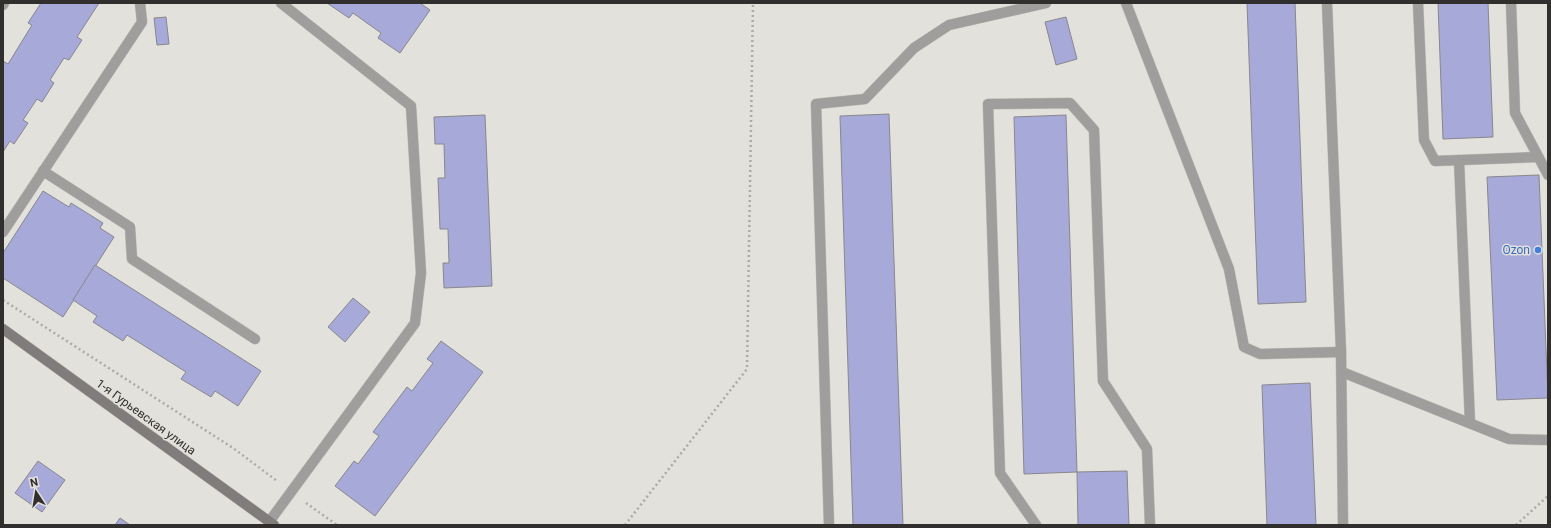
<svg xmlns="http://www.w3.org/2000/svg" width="1551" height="528" font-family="Roboto,sans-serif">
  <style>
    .building { fill: #a7a9d9; stroke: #87878c }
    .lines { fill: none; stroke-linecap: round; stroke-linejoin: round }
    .lane-casing { stroke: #bfbdb8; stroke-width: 11 }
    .secondary-casing { stroke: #bfbdb8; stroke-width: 11 }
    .path { stroke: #acaaa6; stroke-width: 2.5; stroke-dasharray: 2 3; stroke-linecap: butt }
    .lane { stroke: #a09d9d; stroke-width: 10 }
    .secondary { stroke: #817c7c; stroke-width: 10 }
    .shop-dot { fill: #3f7fe0; stroke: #e3e1db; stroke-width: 1.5 }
    .labels { text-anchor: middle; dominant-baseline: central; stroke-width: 3; stroke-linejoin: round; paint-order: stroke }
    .shop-label { font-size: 12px; fill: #366cbe; stroke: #e3e1db; text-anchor: end }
    .street-label { font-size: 12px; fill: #302f2d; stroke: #e3e1db }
  </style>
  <rect width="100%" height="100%" fill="#e3e1db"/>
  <g class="building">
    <path d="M41,3H99L77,37L82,40L69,60L64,58L50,80L54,83L42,102L37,99L23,120L28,123L14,144L10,141L3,152V61L8,64L32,25L28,23Z"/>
    <path d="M327,3H420L430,10L400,53L378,38L381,33L353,13L349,18Z"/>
    <path d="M1247,3H1295L1306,302L1258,304Z"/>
    <path d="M1438,3H1488L1493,137L1443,139Z"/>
    <path d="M166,17L169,44L157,45L154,18Z"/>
    <path d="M1066,17L1077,59L1056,65L1045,22Z"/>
    <path d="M889,114L903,525H853L840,116Z"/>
    <path d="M485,115L492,286L444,288L443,263H449L448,229H440L438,178H445L444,144H435L434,117Z"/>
    <path d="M1066,115L1077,472L1024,474L1014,117Z"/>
    <path d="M1539,175L1548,398L1497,400L1487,177Z"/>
    <path d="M43,191L69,207L71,203L103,223L100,228L114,237L63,317L3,278V253Z"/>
    <path d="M95,265L261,371L238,406L215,391L211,397L181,379L186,372L127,335L123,341L93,322L97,316L73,300Z"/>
    <path d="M353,298L370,312L345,342L328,327Z"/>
    <path d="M441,341L483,372L375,516L335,486L354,461L358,464L379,436L373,432L407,387L412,391L433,363L427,359Z"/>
    <path d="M1310,383L1316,525H1267L1262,385Z"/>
    <path d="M38,461L65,480L42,512L15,493Z"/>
    <path d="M1127,471L1129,525H1078L1077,472Z"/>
    <path d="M120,518L130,525H115Z"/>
  </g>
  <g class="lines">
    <defs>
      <g id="lane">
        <path d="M1126,3L1229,269L1244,347L1260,354L1341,352"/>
        <path d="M1327,3L1341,352L1343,525"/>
        <path d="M1418,3L1424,140L1435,161L1538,157"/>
        <path d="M1511,3L1515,113L1548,175"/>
        <path d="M3,5L4,3"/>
        <path d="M1459,160L1470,423"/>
        <path d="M43,171L130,227L132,259L255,339"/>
        <path d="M3,232L142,22L140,3"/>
        <path d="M1342,372L1509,439L1548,440"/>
        <path d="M269,522L415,323L421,273L411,106L281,3"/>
        <path d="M829,525L816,104L865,99L914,48L949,25L1046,3"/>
        <path d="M1036,525L1000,473L988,104L1070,103L1094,130L1103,381L1147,449L1150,525"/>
      </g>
      <path id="secondary" d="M3,329L274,525"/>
    </defs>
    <use href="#lane" class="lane-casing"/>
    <use href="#secondary" class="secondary-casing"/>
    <g class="path">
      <path d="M3,300L233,448L277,481"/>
      <path d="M306,503L337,525"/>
      <path d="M625,525L747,369L753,3"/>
      <path d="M1516,525L1548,496"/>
    </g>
    <use href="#lane" class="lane"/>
    <use href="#secondary" class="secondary"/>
  </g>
  <circle class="shop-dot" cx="1538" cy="250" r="4"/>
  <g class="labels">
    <g class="shop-label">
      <text x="1530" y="250">Ozon</text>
    </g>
    <g class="street-label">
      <text transform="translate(146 417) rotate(36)">1-я Гурьевская улица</text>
    </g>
  </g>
  <rect width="1551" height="528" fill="none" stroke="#302f2d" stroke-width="8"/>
  <g transform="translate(36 492) rotate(348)" stroke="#e3e1db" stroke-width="3" paint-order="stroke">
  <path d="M0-3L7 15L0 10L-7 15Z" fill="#302f2d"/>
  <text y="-6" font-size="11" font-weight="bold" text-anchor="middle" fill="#302f2d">N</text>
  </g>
</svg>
